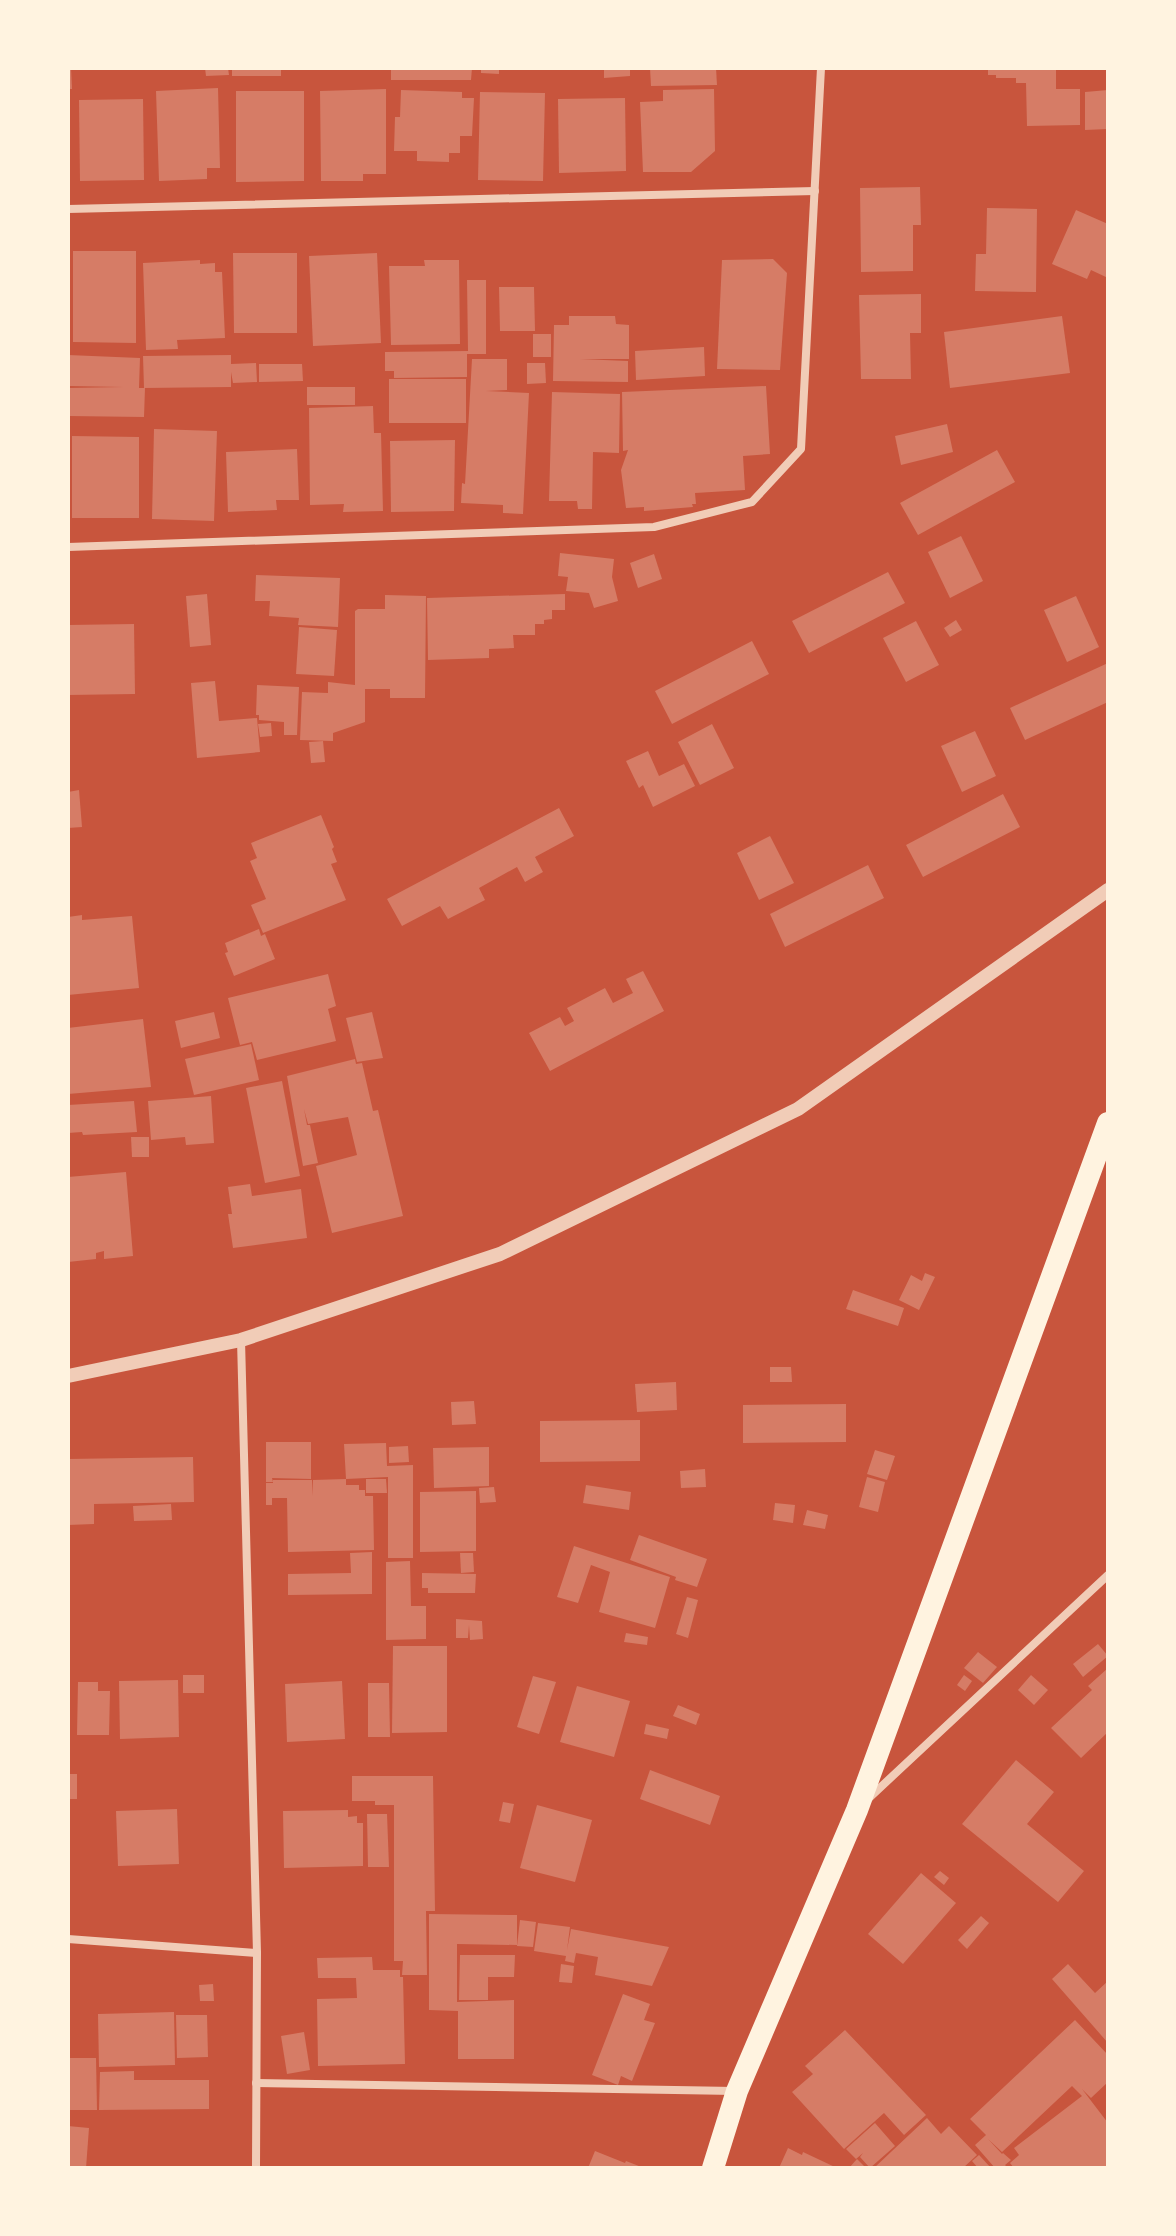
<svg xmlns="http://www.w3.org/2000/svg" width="1176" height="2236" font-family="'PT Sans Narrow',sans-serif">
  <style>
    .building { fill: #d67c66 }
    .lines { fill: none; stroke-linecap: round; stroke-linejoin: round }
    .minor { stroke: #f1ccb7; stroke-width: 8 }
    .tertiary { stroke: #f1ccb7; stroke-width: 14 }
    .trunk { stroke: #fff3e0; stroke-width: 22 }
  </style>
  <rect width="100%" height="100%" fill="#c8553d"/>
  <g class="building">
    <path d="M68,68H71L72,89H68Z"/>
    <path d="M205,68H228L229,75L206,76Z"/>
    <rect x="232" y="68" width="49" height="8"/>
    <path d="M391,68H472L471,80H391Z"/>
    <path d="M481,68H499V74L481,73Z"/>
    <path d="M604,68H630V76L604,78Z"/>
    <path d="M650,68H716L717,85L651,86Z"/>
    <path d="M988,68H1056V89H1080V125L1027,126L1026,83H1016V78H996V75H988Z"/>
    <path d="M218,88L220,168H207V179L159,181L156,91Z"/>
    <path d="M386,89V174H363V181H321L320,91Z"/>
    <path d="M714,89L715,151L691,172H643L640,102L663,101V90Z"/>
    <path d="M401,90L462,92V98H474L472,136H460V153H449V162L417,161V151H394L395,117H400Z"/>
    <path d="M1108,90V129L1085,130V92Z"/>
    <path d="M236,91H304V181L236,182Z"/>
    <path d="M480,92L545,93L543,181L478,180Z"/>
    <path d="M625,98L626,171L559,173L558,99Z"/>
    <path d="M143,99L144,180L80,181L79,100Z"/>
    <path d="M920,187L921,225H913V271L861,272L860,188Z"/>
    <path d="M987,208L1037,209L1036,292L975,291L976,254H986Z"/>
    <path d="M1076,210L1108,224V278L1091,270L1087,279L1052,264Z"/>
    <path d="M73,251H136V343L73,342Z"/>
    <path d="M233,253H297V333H234Z"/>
    <path d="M377,253L381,343L313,346L309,256Z"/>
    <path d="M773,259L787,273L780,370L717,369L722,260Z"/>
    <path d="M200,260V264L215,263V272H222L225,338L177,340L178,349L146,350L143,263Z"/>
    <path d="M424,260H459L460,344L391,345L389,266H425Z"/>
    <path d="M467,280H486V354H467V377L394,378V371H385V352L468,351Z"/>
    <path d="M499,287H534L535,331H500Z"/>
    <path d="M921,294V333H910L911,379H861L859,295Z"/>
    <path d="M569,316H615L616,324L629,325V359H580L628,361V382L553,381L554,325H569Z"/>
    <path d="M1062,316L1070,373L950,388L944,332Z"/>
    <rect x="533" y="334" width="18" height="23"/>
    <path d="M704,347L705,376L636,380L635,351Z"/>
    <path d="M68,355L140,358L139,388H145L144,417L68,416V388L123,387L68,386Z"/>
    <path d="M231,355V364L256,363L257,382L233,383L231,372V387L144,388L143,356Z"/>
    <path d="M472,359H507V390L486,391L529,393L523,514L503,513V505L461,503L462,483L465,484Z"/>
    <path d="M527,363H545L546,383L527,384Z"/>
    <path d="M259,364H302L303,381L259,382Z"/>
    <rect x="389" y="379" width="77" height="44"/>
    <path d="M766,386L770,454L743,456L745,490L695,493L696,504H692L693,507L644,511V507L626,508L621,470L628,450L623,451L622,392Z"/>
    <rect x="307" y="387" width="48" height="18"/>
    <path d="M552,392L620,394L619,453L593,452L592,509H578L577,501H549Z"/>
    <path d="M373,406L374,433H381L383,511L343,512L344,504L310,505L309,408Z"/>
    <path d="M947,424L953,452L901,465L895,436Z"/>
    <path d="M154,429L217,431L214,521L152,519Z"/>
    <path d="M72,436L139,437V518H72Z"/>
    <path d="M455,440L454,511L391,512L390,441Z"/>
    <path d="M297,449L299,500H276L277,510L228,512L226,452Z"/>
    <path d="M997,450L1015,482L918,535L900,503Z"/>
    <path d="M961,536L983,581L950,598L928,552Z"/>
    <path d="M560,553L614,559L612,577L618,601L594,608L589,593L566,591L568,577L558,576Z"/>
    <path d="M654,554L662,579L638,588L630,563Z"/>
    <path d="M888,572L905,603L809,653L792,621Z"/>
    <path d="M256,575L340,578L338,627L298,625L299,618L269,616L270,601H255Z"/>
    <path d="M207,594L211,645L190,647L186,596Z"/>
    <path d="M565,594V610H552V619L544,620V624H535V635H513L514,648L489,649V658L428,660L427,598Z"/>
    <path d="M385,595L426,596L425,698H390V689H365V722L333,733V741L300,740L302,692L328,693V682L355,685V611L358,609H385Z"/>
    <path d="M1076,596L1099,647L1067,662L1044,610Z"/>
    <path d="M956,620L962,630L950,637L944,628Z"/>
    <path d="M916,621L939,665L906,682L883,638Z"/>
    <path d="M134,624L135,694L68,695V625Z"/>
    <path d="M299,627L337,630L334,676L296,674Z"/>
    <path d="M752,641L769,674L672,724L655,691Z"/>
    <path d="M1108,663V702L1025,740L1010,708Z"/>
    <path d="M215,681L219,721L257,718L260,752L197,758L191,683Z"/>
    <path d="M257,685L299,687L297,735H284V722L259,720V715H256Z"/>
    <path d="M271,723L272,736L260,737L258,724Z"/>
    <path d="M712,724L734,768L700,785L678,742Z"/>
    <path d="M975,731L996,776L962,792L941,746Z"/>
    <path d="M323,741L325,762L311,763L309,742Z"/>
    <path d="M648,751L659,776L684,764L695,786L653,807L643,785L639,788L626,761Z"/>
    <path d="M79,790L82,827L68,828V792Z"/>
    <path d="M1003,794L1020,827L923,877L906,845Z"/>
    <path d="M559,808L574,836L535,857L543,872L525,882L517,867L479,888L485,900L448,919L440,906L402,926L387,899Z"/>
    <path d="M321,815L334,847L332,849L337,862L331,864L346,900L263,933L251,905L266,899L250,861L257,858L251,843Z"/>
    <path d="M770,836L794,883L759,900L737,853Z"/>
    <path d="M868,865L884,898L785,947L770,914Z"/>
    <path d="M82,915V920L132,916L139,988L68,995V917Z"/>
    <path d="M259,929L261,936L265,934L275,959L234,976L225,953L228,952L225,943Z"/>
    <path d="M643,971L664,1011L550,1071L529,1033L560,1017L565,1026L574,1021L567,1008L605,988L613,1003L633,993L626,979Z"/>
    <path d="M328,974L336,1006L328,1009L336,1041L257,1060L252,1042L240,1045L228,998Z"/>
    <path d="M214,1012L220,1038L181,1048L175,1021Z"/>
    <path d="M372,1012L383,1058L357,1062L346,1018Z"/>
    <path d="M143,1019L151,1087L68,1094V1028Z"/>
    <path d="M251,1044L259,1080L194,1095L185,1059Z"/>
    <path d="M355,1059L356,1064L362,1063L373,1111L378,1110L403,1216L332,1233L316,1166L357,1155L348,1117L308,1124L304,1109L307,1125H310L318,1163L303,1166L287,1076Z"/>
    <path d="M282,1081L300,1176L265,1183L246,1088Z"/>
    <path d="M211,1096L214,1143L186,1145L185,1137L151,1140L148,1101Z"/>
    <path d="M134,1101L137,1132L83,1135L82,1132L68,1133V1105Z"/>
    <path d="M131,1137H149V1157H132Z"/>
    <path d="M126,1172L133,1256L104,1259V1251L96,1253V1259L68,1262V1177Z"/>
    <path d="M250,1184L252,1196L301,1189L307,1238L233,1248L228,1214H232L228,1187Z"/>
    <path d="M925,1273L935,1277L919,1310L899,1300L911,1275L922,1281Z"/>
    <path d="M853,1290L904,1308L898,1326L846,1309Z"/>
    <path d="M770,1367H791L792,1382H770Z"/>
    <path d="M676,1382L677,1410L637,1412L635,1384Z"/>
    <path d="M474,1401L476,1424L452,1425L451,1402Z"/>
    <path d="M846,1404V1442L743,1443V1405Z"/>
    <path d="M640,1420V1461L540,1462V1421Z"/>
    <path d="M266,1442H311V1479L272,1478L273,1482H266Z"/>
    <path d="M386,1443L387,1466L413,1465V1558H388V1477L346,1479L344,1444Z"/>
    <path d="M408,1446L409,1462L389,1463V1447Z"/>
    <path d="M489,1447V1486L434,1488L433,1448Z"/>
    <path d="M875,1450L895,1456L887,1480L867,1474Z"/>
    <path d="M193,1457L194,1502L94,1504V1524L68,1525V1459Z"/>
    <path d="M705,1469L706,1487L681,1488L680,1471Z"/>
    <path d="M867,1477L885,1482L878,1512L859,1507Z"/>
    <path d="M346,1479V1485H359V1490H365V1496H373L374,1550L288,1552L287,1498H272V1505H266V1483H273V1480H312L313,1496V1480Z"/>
    <path d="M366,1479H386L387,1493H366Z"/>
    <path d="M586,1485L631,1492L629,1510L583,1503Z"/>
    <path d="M494,1487L496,1502L480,1503L479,1488Z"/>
    <path d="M476,1491V1551L420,1552V1492Z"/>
    <path d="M775,1503L795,1505L793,1523L773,1520Z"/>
    <path d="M171,1504L172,1520L134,1521L133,1506Z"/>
    <path d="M807,1510L828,1515L825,1529L803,1525Z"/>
    <path d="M639,1535L707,1559L697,1587L675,1580L676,1577L630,1560Z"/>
    <path d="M574,1546L670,1577L655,1628L599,1612L610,1572L591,1565L578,1603L557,1597Z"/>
    <path d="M372,1552V1594L288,1595V1574L351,1573L350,1553Z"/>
    <path d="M460,1553H473L474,1572L461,1573Z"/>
    <path d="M410,1561L411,1606H426V1639L386,1640V1562Z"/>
    <path d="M422,1573L476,1574L475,1593H428V1588H422Z"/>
    <path d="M687,1597L698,1600L688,1638L676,1634Z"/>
    <path d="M456,1619L482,1621L483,1639L470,1640L469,1625L468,1638H456Z"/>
    <path d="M626,1633L648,1637L647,1645L624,1642Z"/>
    <path d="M1098,1644L1108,1656L1083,1677L1073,1664Z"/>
    <path d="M393,1646H447V1732L392,1733Z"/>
    <path d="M978,1652L997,1667L983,1683L964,1668Z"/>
    <path d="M1108,1668V1732L1081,1758L1051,1728L1092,1690L1088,1686Z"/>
    <rect x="183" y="1675" width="21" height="18"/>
    <path d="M964,1675L972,1681L965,1691L957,1685Z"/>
    <path d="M1031,1675L1048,1690L1034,1705L1018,1690Z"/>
    <path d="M533,1676L556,1682L539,1734L517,1727Z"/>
    <path d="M178,1680L179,1737L120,1739L119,1681Z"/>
    <path d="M342,1681L345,1739L287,1742L285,1684Z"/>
    <path d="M78,1682H98V1691H110L109,1735H77Z"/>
    <path d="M368,1683H389L390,1737H368Z"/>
    <path d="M577,1686L630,1701L614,1757L560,1742Z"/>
    <path d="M678,1705L700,1714L696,1725L673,1716Z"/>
    <path d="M646,1724L669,1729L667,1739L644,1734Z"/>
    <path d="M1016,1760L1054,1792L1027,1824L1084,1871L1058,1902L962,1824Z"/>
    <path d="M650,1770L720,1796L710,1825L640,1799Z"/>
    <rect x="68" y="1774" width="9" height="25"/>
    <path d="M352,1776H433L435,1911H426L427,1975H402L403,1961H394V1805H375V1801H352Z"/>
    <path d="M503,1802L514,1804L510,1823L499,1821Z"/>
    <path d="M537,1805L592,1820L575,1882L520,1868Z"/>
    <path d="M177,1809L179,1864L118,1866L116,1811Z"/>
    <path d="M348,1810V1817L357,1816V1823H363V1866L284,1868L283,1811Z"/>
    <path d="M367,1814H387L389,1867H368Z"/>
    <path d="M940,1871L949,1878L944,1885L934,1877Z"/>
    <path d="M921,1873L956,1903L903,1964L868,1934Z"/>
    <path d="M429,1914L517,1915V1945L457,1944V2002L514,2000V2059H458V2011L429,2010Z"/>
    <path d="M981,1916L989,1923L967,1949L958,1940Z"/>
    <path d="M520,1920L536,1922L533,1947L517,1946Z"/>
    <path d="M538,1923L570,1927L567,1950L571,1929L669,1947L652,1986L595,1975L598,1957L576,1953L574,1963L565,1961L566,1956L534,1951Z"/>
    <path d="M460,1955H515L514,1977H488V2000H459Z"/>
    <path d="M372,1957L373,1970H400V1977H403L405,2064L318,2066L317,1999L357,1998L356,1978H318L317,1958Z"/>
    <path d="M561,1964L574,1966L572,1983L559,1982Z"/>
    <path d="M1068,1964L1095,1993L1108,1981V2043L1052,1979Z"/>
    <path d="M213,1984L214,2001H200L199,1985Z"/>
    <path d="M623,1994L650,2004L644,2020L655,2023L632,2081L621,2076L618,2085L592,2075Z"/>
    <path d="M174,2012L175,2065L99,2067L98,2014Z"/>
    <path d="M176,2015H207L208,2057L177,2058Z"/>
    <path d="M1075,2020L1108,2055V2082L1091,2098L1082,2089L1108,2123V2168H1014L1010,2163L1019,2155L1014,2148L1082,2096L1072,2086L1002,2152L988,2139L1002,2154L1003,2153L1011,2160L1005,2165L1008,2168H995L975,2145L986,2135L970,2119Z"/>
    <path d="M845,2030L926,2115L904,2135L884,2113L844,2149L792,2092L813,2074L805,2066Z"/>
    <path d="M304,2032L310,2070L287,2074L281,2036Z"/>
    <path d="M68,2058H96L97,2110H68Z"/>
    <path d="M134,2071V2080H209V2109L99,2110L100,2072Z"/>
    <path d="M927,2118L941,2134L949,2126L977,2155L963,2168H874Z"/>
    <path d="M875,2123L895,2146L870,2168L860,2157L863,2153L856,2159L846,2149Z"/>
    <path d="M68,2126L89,2128L86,2168H68Z"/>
    <path d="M788,2148L802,2155L803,2152L837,2168H779Z"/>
    <path d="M595,2151L625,2163L626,2161L644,2168H588Z"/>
    <path d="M979,2155L991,2168H978L972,2161Z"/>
    <path d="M857,2159L866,2168H849Z"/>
  </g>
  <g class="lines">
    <g class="minor">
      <path d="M68,209L815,191"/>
      <path d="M68,547L654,527L752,502L801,449L821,68"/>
      <path d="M241,1340L257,1953L256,2168"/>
      <path d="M869,1798L1108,1575"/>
      <path d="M68,1939L257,1953"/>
      <path d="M256,2083L735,2091"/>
    </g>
    <path class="tertiary" d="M68,1376L241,1340L500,1254L798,1109L1108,890"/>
    <path class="trunk" d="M713,2168L737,2091L857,1810L1108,1123"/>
  </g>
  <rect width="1176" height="2236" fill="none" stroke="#fff3e0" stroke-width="140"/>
</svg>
